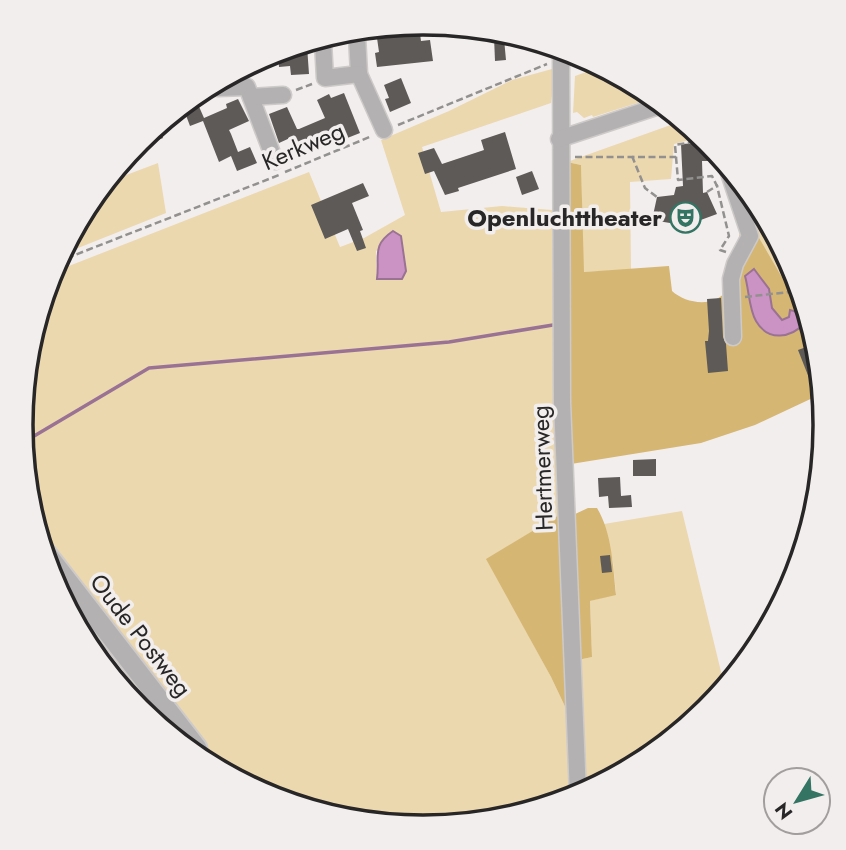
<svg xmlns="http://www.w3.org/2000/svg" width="846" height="850" font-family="Jost,sans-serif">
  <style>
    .green { fill: #ecd8ae; fill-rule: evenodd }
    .forest { fill: #d5b672 }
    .water { fill: #cb93c3; stroke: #9a7294; stroke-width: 2 }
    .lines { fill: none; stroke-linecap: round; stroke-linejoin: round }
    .stream { stroke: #9a7294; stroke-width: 3.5 }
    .building { fill: #5d5a58 }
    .minor-casing { stroke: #cecaca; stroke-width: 19 }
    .tertiary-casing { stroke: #cecaca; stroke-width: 23 }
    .path { stroke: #939090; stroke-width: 2.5; stroke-dasharray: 7 3.5; stroke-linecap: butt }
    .minor { stroke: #b3b1b1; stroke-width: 16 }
    .tertiary { stroke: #b3b1b1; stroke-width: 19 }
    .labels { text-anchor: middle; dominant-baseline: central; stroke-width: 7; stroke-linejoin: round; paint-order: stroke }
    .street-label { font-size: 24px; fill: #282626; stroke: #f3eeee }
    .poi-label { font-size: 24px; font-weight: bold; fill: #282626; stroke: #f3eeee; text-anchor: end }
    .rim { fill: none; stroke: #282626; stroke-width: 3.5 }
  </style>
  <rect width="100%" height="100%" fill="#f3eeee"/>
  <g class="green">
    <path d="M598,68L647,100L593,117L592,115L584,118L577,112L573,113L575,76Z"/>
    <path d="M552,69L554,77L551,103L422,147L441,212L502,206L552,210L559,515L487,559L551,677L570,717L574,797L423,827L269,796L219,763L42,530L21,425L51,273L309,172L340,247L364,238L405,215L381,140L449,111L512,80ZM401,236L406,271L392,278L377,279L376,251Z"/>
    <path d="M679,122L701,137L674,144L671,179L630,182L631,270L583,272L581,165L567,162Z"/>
    <path d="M158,163L166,213L63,254L113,180Z"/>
    <path d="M740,189L795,272L805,322L794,298L750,222Z"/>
    <path d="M682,511L724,684L707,710L585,791L578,660L592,657L590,601L616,594L613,562L604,524Z"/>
  </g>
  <g class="forest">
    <path d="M567,162L581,165L584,272L669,266L672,291C686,304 715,308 727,290L742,224L750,222L794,298L805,322L790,311L789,317L783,321L772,308L769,299L745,277L756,321L805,323L819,395L755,425L701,443L571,464Z"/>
    <path d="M588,508H597C612,533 613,566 616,595L590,601L592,657L578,660L573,515Z"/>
    <path d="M559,515L570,717L551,677L486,559Z"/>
  </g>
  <g class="water">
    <path d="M393,231L401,236L406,271L402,279H377C380,256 371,246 393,231Z"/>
    <path d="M754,269L769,289L772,308L782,320L789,317L790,310C798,312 803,314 805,323C791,338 768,342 756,321C749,309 749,290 745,276Z"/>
  </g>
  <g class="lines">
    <path class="stream" d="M24,442L149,368L449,342L553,325"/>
  </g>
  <g class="building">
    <path d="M419,27L421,41L430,40L433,61L377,67L375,53L379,52L377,38L403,35V29Z"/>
    <path d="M494,37L504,39L506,60L495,61Z"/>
    <path d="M307,46L309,74L291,75L290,66L279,67L278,52Z"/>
    <path d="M401,78L411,103L390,112L385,99L389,98L384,85Z"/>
    <path d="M344,93L360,133L317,150L313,141L295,150L290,138L279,143L269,114L287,107L297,129H299L325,118L317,100L329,94L331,98Z"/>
    <path d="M238,99L249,121L229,130L231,134L238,152L250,147L257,163L237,171L231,156L219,162L203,121L190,126L184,110L197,102L204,118L227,108L226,104Z"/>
    <path d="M159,127L163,138L134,150L139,140Z"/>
    <path d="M505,132L516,169L458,188L459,191L445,195L434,171L425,174L418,153L434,148L442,164L484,150L481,140Z"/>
    <path d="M701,143V150H709V161H702L703,193L707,192L717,214L698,221L670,223L652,220L657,197L674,195L676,187L683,186L681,144Z"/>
    <path d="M532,171L539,189L522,195L516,177Z"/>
    <path d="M363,183L369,196L352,203L363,230L360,231L366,248L357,251L348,229L325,239L311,205Z"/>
    <path d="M721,298L723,337L726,344L728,371L708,373L705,341H708L709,331L707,299Z"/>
    <path d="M809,346L816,382L811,383L798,350Z"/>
    <path d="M656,459V476H633V460Z"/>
    <path d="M620,477L621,496L631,495L632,507L609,508L608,496L599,497L598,478Z"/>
    <path d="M610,555L612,572L602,573L600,556Z"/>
  </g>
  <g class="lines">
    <defs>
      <g id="minor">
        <path d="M357,36L359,74L384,130"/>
        <path d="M323,43L325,78L359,74"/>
        <path d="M561,50L562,402L578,795"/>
        <path d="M218,88L247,87L275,161"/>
        <path d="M251,97L283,95"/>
        <path d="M559,139L656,107"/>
        <path d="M729,173L750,236L735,264L731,279L733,337"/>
      </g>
      <path id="tertiary" d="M46,553L197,748"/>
    </defs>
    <use href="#minor" class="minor-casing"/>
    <use href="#tertiary" class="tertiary-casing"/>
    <g class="path">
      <path d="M296,90L312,84"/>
      <path d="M398,125L547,64"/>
      <path d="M632,156L645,188L657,197"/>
      <path d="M575,157H676L675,145L706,140"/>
      <path d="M676,157L678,180L712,176L717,186L729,236L720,250L726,252"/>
      <path d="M285,172L372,136"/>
      <path d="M707,192L718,185"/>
      <path d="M57,262L279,175"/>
      <path d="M745,297L789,292L798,302L800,301"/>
    </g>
    <use href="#minor" class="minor"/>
    <use href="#tertiary" class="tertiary"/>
  </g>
  <defs>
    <symbol id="theatre-ring" viewBox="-11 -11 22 22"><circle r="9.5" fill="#f3eeee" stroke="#347462" stroke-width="1.5"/><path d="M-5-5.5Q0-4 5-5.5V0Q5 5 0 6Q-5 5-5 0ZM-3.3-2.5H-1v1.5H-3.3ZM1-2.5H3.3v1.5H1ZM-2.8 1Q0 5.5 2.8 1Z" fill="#347462"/></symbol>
  </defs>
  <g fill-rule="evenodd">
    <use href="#theatre-ring" x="668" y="200" width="35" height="35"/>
  </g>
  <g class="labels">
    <g class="street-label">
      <text transform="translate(303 146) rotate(-23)">Kerkweg</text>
      <text transform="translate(542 468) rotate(-92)">Hertmerweg</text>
      <text transform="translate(141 635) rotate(52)">Oude Postweg</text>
    </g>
    <g class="poi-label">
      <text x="662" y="217">Openluchttheater</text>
    </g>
  </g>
  <path d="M0 0H846V850H0ZM33 425a390 390 0 1 1 780 0a390 390 0 1 1-780 0Z" fill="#f3eeee" fill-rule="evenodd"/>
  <path class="rim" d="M33 425a390 390 0 1 1 780 0a390 390 0 1 1-780 0Z"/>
  <g transform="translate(797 801) rotate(233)"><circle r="33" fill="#f3eeee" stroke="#a29e9e" stroke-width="2"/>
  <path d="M0-5L12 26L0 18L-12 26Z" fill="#347462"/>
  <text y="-10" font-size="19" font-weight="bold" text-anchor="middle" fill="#282626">N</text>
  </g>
</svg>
